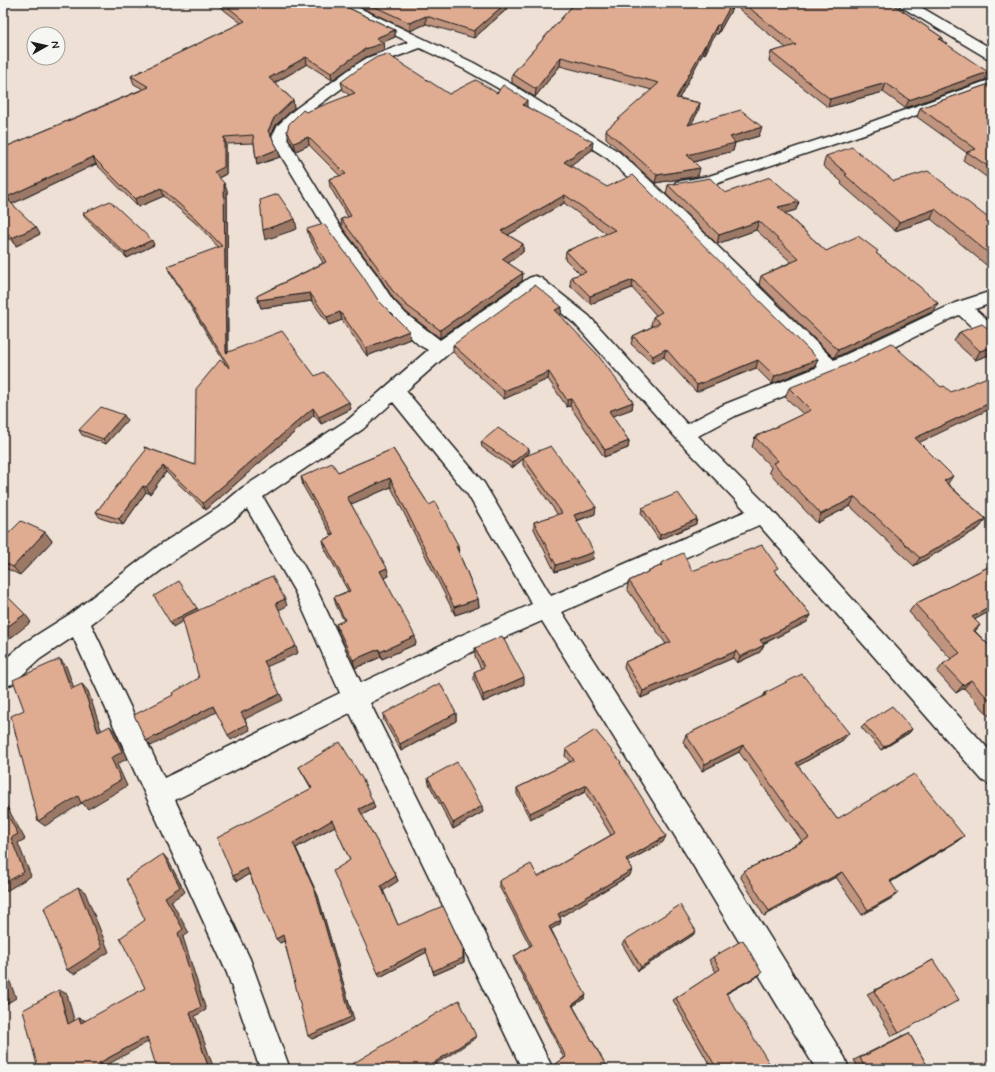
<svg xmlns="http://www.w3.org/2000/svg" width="995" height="1072" font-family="Mynerve,sans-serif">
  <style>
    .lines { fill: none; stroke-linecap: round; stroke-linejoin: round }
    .minor-casing { stroke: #1c1c1c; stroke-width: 3 }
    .major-casing { stroke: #1c1c1c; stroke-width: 3 }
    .minor { fill: #f6f6f2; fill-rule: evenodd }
    .major { fill: #f6f6f2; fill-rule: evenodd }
    .wall { fill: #c0947e; stroke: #1c1c1c }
    .shaded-wall { fill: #9c7866; stroke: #1c1c1c }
    .building { fill: #dfac92; stroke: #1c1c1c }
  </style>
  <rect width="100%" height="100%" fill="#efe0d5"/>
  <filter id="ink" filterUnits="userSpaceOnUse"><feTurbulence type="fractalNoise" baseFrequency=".025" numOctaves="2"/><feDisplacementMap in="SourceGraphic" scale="8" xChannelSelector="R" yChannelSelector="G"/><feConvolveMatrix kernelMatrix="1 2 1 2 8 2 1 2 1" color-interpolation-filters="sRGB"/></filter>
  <g filter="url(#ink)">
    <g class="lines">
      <defs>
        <g id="minor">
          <path d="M332,3H349L474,63L513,85L619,152L657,187L834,360L955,303L992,291V303L975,309L992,324V340L985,339L959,315L839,374L737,415L698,436L770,508L992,753V785L983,781L759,525L562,612L714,847L845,1058L849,1069H816L694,867L542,621L478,649L370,703L553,1069H522L350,713L175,800L250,959L290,1069H260L227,973L73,637L40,659L12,684L3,687V661L24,643L70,614L161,544L218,508L242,488L349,419L428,350L419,345L394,322L380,307L364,282L329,235L271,139L277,126L294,110L354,66L367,58L409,42L334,6ZM420,48L464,69L503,91L607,158L645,193L818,367L723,405L687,424L589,316L541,278L535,276L529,278L440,340L406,314L392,299L376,274L343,231L287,139L289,131L304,116L364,72L377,64ZM535,291L575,324L677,439L746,511L551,596L484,483L406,391L448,354ZM393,402L468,495L532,604L462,635L361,683L312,580L263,497L363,429ZM247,509L295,592L340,693L164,778L91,624L177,558L234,520Z"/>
          <path d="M992,79V88L867,133L718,183L682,190L676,188L674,185L676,182L709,176L857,127Z"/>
        </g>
        <path id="major" d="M898,3H914L992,49V59L987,58L900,6Z"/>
      </defs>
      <use href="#minor" class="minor-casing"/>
      <use href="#major" class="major-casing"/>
      <use href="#minor" class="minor"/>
      <use href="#major" class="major"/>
    </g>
    <g class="wall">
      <path d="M129,3H151L140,8Z"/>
      <path d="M215,3H338L395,30V37L383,42L384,50L366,57L332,80L307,64L275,83L293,100L294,108L276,125L271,136L278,149L280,157L257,165L256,158L254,143L226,144V174L219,178L227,190L228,352L315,376L351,409L321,424L314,415L206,510L166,472L150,494L146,492L123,525L100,518L96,512L146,451L144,447L195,465L226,365L170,273L167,266L219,248L200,227L164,196L138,207L96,164L12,204L40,234L16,246L3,233V148L143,89L134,84L131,76L241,23Z"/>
      <path d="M352,3H507V9L474,38L426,24L410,31Z"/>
      <path d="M575,3H891L943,38L942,40L985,80L905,108L883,92L828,107L769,61L771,52L786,48L734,5L718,34H715L705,54L703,53L679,98L700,103L698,112L691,124L759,136L735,143L733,151L694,162L698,176L655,183L606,138V130L652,90L560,66L535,97L512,83V74Z"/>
      <path d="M341,82L449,94L497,93L527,107L592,150L570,165L818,359L815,366L772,384L756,368L696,392L664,357L652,363L631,344L633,336L653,326L651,325L653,317L656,315L632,288L590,304L570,285L571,277L580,274L565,259L566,251L607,234L564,203L508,235L523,244V252L508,263L523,273L522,281L440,338L407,313L393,298L377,273L344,230L342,227L341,219L348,217L330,187L329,179L340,176L309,145L296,151L289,139L287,131L349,95L343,90Z"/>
      <path d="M992,83V181L963,160L967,153L917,117L920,108Z"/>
      <path d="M826,156L992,221V269H991L931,219L895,231L841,184L842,182L823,166Z"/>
      <path d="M668,185L725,193L796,210L785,213L826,251L877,254L938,303L934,311L834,358L759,284L761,276L791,262L756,230L717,244L666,194Z"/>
      <path d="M83,213L154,245L127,258L85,218Z"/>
      <path d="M307,229L409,331L410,339L367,356L342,320L329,325L312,301L261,308L257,296L323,263L309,237Z"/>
      <path d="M562,307L561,315H560L633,402L632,409L612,416L629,441L628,448L604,457L570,406L567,407L548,379L504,399L453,352V345Z"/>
      <path d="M990,330L992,331V354L975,360L954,341L960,332Z"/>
      <path d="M789,388L919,442L948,484L986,519L979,528L914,566L850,506L817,523L769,472L771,467L752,447L755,437L803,414L785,397Z"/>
      <path d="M127,420L106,444L82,435L79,430Z"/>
      <path d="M481,442L529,449V453L525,456L595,514L577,521L593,559L555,572L534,529V522L558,515L523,465V459L512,468L482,447Z"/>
      <path d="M393,449L429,505L459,553L478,599L479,607L455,615L391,487L351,504L389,576L384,578L416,644L382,659L381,657L355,668L338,632L336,624L344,621L336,605L334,597L348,591L325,549L323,540L332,536L303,486L301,477L338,472Z"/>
      <path d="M642,508L696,524L659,540L641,513Z"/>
      <path d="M45,532L52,541L20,575L3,567V539Z"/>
      <path d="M661,563L692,571L776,572L811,615L807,622L763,644L760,652L737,663L733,658L641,698L624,668L625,662L666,644L627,589L629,581L660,566Z"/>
      <path d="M992,565V610L974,620L980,625L975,631L992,648V719L964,688L956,693L937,672L943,664L951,659L909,612L915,604Z"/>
      <path d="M475,648L524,684L483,702L474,680V672L481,669L475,656Z"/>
      <path d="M765,693L843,740L798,766L837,819L964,836L956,842L891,882L892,898L862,915L836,877L764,916L740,876L744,871L802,841L739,752L702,771L683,742L686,735L763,697Z"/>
      <path d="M456,713V721L401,751L384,721L383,714Z"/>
      <path d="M864,724L912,729L909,733L881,750L861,727Z"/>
      <path d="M566,749L621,762L620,764L663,842L627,862L632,870L630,875L560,917V924L551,929L585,998L573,1006L608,1069H556L555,1066L556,1064L564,1058L514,960V956L530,946L499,886V881L538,877L611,835L585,792L530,819L517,794V788L570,762L565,756Z"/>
      <path d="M299,767L375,808L362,815L396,876L398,881L383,890L398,925L463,949L464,953V962L434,975L427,952L380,977L350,860L335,826L296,848L318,896L354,1020L312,1039L284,941L280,943L249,874L237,881L233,876L311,788Z"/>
      <path d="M428,778L483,812L453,829L429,784Z"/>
      <path d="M696,931L693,935L638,971L622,944L625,940Z"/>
      <path d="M713,957L758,976L726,994L767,1069H712L673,1000L676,998L716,972L709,960Z"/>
      <path d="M933,960L899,1033L892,1036L867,994Z"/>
      <path d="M909,1033L929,1069H859L854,1060L902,1036Z"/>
    </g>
    <g class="shaded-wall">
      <path d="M138,3H151L140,8Z"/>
      <path d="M506,3H507V9L474,38V31Z"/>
      <path d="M732,3H734V5L718,34L720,25Z"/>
      <path d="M426,16V24L410,31V23Z"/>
      <path d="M717,25L715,34L705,54L706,45Z"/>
      <path d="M395,30V37L377,45L376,38Z"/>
      <path d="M383,43L384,50L366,57L332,80L331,73L365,49Z"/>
      <path d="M705,45L703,53L675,106L676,98Z"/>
      <path d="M306,57L307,64L271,85L269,78Z"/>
      <path d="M561,57L560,66L535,97L536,89Z"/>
      <path d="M988,72L985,80L905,108L909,100Z"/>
      <path d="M886,83L883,92L828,107L830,99Z"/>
      <path d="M293,100L294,108L276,125L270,138L268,131L274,118Z"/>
      <path d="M527,100V108L523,105Z"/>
      <path d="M700,103L698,112L686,134L688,125Z"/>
      <path d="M762,127L759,136L735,143L733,151L686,164L687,155L730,137Z"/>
      <path d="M224,137L226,144V174L216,179L214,172Z"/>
      <path d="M308,137L309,145L296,151L294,143Z"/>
      <path d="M593,142L592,150L564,170V162Z"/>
      <path d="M278,149L280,157L257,165L256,158Z"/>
      <path d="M93,157L96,164L12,204L14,208H12L7,197Z"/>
      <path d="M700,168L698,176L655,183L657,175Z"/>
      <path d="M224,183L227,190L228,360L226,353Z"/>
      <path d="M161,188L164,196L138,207L135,199Z"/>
      <path d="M565,195L564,203L501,239V231Z"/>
      <path d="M799,202L796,210L776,216L778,207Z"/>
      <path d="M935,209L931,219L895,231L899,222Z"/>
      <path d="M295,219L297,229L265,240L263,230Z"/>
      <path d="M759,221L756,230L717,244L719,235Z"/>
      <path d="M36,227L40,234L16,246L12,238Z"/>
      <path d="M152,240L154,245L127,258L125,253Z"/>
      <path d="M523,244V252L502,268V259Z"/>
      <path d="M523,273L522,281L440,338V330Z"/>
      <path d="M633,280L632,288L590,304V296Z"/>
      <path d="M310,293L312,301L261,308L258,300Z"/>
      <path d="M938,303L934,311L834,358L838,350Z"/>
      <path d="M562,307L561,315L555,317V310Z"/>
      <path d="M340,312L342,320L329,325L327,317Z"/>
      <path d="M409,331L410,339L367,356L366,348Z"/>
      <path d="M992,347V354L975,360L980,351Z"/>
      <path d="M666,349L664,357L652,363L653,356Z"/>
      <path d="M818,359L815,366L772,384L775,376Z"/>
      <path d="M758,360L756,368L696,392L697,385Z"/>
      <path d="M549,372L548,379L504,399V391Z"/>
      <path d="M571,399L570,406L567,407V400Z"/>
      <path d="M349,402L351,409L321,424L319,417Z"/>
      <path d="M633,402L632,409L608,418L609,411Z"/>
      <path d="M992,402V408L910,447L915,438Z"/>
      <path d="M313,408L314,415L206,510L203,503Z"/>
      <path d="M124,415L127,420L106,444L103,439Z"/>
      <path d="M629,441L628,448L604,457L605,450Z"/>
      <path d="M529,449V453L523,458V457V459L512,468V463Z"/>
      <path d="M163,466L166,472L150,494L146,487Z"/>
      <path d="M953,476L947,485L944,481Z"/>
      <path d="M390,478L391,487L349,505L347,497Z"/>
      <path d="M143,486L146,492L123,525L119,519Z"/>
      <path d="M855,497L850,506L817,523L821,514Z"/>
      <path d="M596,507L595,514L573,522L574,515Z"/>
      <path d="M697,519L696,524L659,540L660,535Z"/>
      <path d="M986,519L979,528L914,566L920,558Z"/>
      <path d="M45,532L52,541L20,575L13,567Z"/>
      <path d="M458,545L459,554L456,546Z"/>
      <path d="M594,552L593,559L555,572L556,565Z"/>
      <path d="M387,568L389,576L382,579L380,571Z"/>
      <path d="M285,599L287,606L279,610L276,603Z"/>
      <path d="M478,599L479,607L455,615L454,607Z"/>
      <path d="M992,606V610L965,625L972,617Z"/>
      <path d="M197,608L199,612L173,627L170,622Z"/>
      <path d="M25,614L31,622L3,644V630Z"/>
      <path d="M811,615L807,622L756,647L760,640Z"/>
      <path d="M980,625L973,634V630Z"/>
      <path d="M415,636L416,644L382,659L380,652Z"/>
      <path d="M764,645L760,652L737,663L740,657Z"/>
      <path d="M296,646L298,653L266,667L264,661Z"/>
      <path d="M379,649L381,657L355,668L353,660Z"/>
      <path d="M736,651L733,658L641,698L643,691Z"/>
      <path d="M60,659L66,666L77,696L71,689Z"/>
      <path d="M524,677V684L483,702V695Z"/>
      <path d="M971,680L964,688L956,693L963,685Z"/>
      <path d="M82,684L88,691L104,738L98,732Z"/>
      <path d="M280,694L283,700L245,719L250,730L231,740L228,735L241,713Z"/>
      <path d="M213,706L216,712L151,746L146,741Z"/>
      <path d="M456,713V721L401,751L400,744Z"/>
      <path d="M110,726L115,732L127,759L117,764L127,786L88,809L82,803L45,826L38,821L111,758Z"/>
      <path d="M912,729L909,733L881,750L884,747Z"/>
      <path d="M849,733L843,740L791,770L796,763Z"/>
      <path d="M743,745L739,752L702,771L705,764Z"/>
      <path d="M587,785L585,792L530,819V813Z"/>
      <path d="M3,800L25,839L18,843L31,876L3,893V884L11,838L3,807Z"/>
      <path d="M373,802L375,808L362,815L359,809Z"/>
      <path d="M482,806L483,812L453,829V823Z"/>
      <path d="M332,820L335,826L296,848L318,896L354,1020L312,1039L308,1036L293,843Z"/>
      <path d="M666,836L663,842L623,864L626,859Z"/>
      <path d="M964,836L956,842L884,886L890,881Z"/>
      <path d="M163,854L168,860L185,892L171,901L189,933L183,937L206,1010L195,1016L214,1069H209L190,1013L165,897Z"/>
      <path d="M247,868L251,873L237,881L233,876Z"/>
      <path d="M632,870L630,875L557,919L558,914Z"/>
      <path d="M842,872L836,877L764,916L769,911Z"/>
      <path d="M396,876L398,881L383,891L381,886Z"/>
      <path d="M78,887L85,892L109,952L74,974L67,970Z"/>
      <path d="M898,893L892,898L862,915L868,910Z"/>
      <path d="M561,920L560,924L548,931L549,927Z"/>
      <path d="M696,931L693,935L638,971L641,967Z"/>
      <path d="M283,935L286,940L280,943L276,939Z"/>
      <path d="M425,948L427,952L380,977L378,973Z"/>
      <path d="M463,949L464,962L434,975L433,971Z"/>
      <path d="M3,963L16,998L3,1006Z"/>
      <path d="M762,973L758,976L722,996L726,993Z"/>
      <path d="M59,990L67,994L76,1027L68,1024Z"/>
      <path d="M586,995L585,998L570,1008L572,1005Z"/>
      <path d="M79,1018L87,1021L81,1023Z"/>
      <path d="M476,1036V1038L436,1064L435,1062Z"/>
      <path d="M147,1037L153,1039L107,1065L108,1069H101L99,1063Z"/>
    </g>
    <g class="building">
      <path d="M223,3H338L395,30L376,38L383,43L365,49L331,73L306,57L269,78L293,100L274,118L268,131L278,149L256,158L253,135L224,137V167L214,172L224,183L226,353L282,331L315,376L324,372L349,402L319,417L313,408L203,503L163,466L146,487L143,486L119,519L96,512L146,450L144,447L195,465L196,389L220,360L230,368L167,266L222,246L197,220L161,188L135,199L93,157L7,197L10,200L9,201L36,227L12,238L3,229V148L149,87L131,76L245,21Z"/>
      <path d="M367,3H506L474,31L426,16L410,23Z"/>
      <path d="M575,3H732L720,25H717L706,45H705L676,98L700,103L688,125L741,110L762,127L730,137L735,143L687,155L700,168L657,175L606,130L659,83L561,57L536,89L512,74Z"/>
      <path d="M743,3H891L943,38L939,39L988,72L909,100L886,83L830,99L771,52L796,45Z"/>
      <path d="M387,54L449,94L476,80L497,93L503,85L527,100L523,105L593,142L564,162L607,187L633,175L818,359L775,376L758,360L697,385L666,349L653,356L633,336L660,323L653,317L662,312L633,280L590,296L571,277L586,272L566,251L615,230L565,195L501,231L523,244L502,259L523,273L440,330L406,305L392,290L376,265L341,219L351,216L329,179L346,174L308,137L294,143L287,131L289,124L303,110L306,112L355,93L341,82L364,65L377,57Z"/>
      <path d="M992,83V169L967,152L976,149L920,108Z"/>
      <path d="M852,147L894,181L928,171L992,221V256L935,209L899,222L845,175L847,174L826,156Z"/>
      <path d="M770,177L799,202L778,207L826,251L858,236L878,251L876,253L919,286L938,303L838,350L761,276L799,259L759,221L719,235L668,185L710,178L725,193Z"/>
      <path d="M278,194L295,219L263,230L260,200Z"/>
      <path d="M110,201L152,240L125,253L83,213Z"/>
      <path d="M324,224L362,275L378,300L409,331L366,348L340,312L327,317L310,293L258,300L257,296L326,262L307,229Z"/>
      <path d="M535,285L562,307L555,310L597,354L633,402L609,411L629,441L605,450L571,399L567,400L549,372L504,391L453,345Z"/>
      <path d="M982,324L990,330L992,331V347L980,351L960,332Z"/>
      <path d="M891,343L941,387L944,386L951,392L992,375V402L915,438L953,476L944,481L986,519L920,558L855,497L821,514L773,463L778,461L755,437L811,410L789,388L844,366Z"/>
      <path d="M101,407L124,415L103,439L79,430Z"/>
      <path d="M498,428L529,449L512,463L481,442Z"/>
      <path d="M551,446L596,507L574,515L594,552L556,565L534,522L562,513L523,457Z"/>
      <path d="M393,449L429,505L435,502L458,545L456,546L478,599L454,607L390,478L347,497L387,568L380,571L415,636L380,652L379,649L353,660L336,624L345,620L334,597L350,591L323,540L334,535L301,477L332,463L338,472Z"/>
      <path d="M678,493L697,519L660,535L642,508Z"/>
      <path d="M21,521L45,532L13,567L3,562V539Z"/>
      <path d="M762,545L778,568L774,570L811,615L760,640L764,645L740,657L736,651L643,691L625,662L671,642L629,581L662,565L661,563L683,553L692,571Z"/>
      <path d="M992,565V606L972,617L980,625L973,630L992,648V703L971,680L963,685L943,664L960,653L915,604Z"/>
      <path d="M272,576L285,599L276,603L296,646L264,661L280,694L241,713L247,724L228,735L213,706L146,741L134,715L173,695L172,693L199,678L182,618Z"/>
      <path d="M179,581L197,608L170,622L154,596Z"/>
      <path d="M3,592L25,614L3,630Z"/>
      <path d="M502,636L524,677L483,695L474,672L484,667L475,648Z"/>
      <path d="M60,659L71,689L82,684L98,732L110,726L122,752L111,758L121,780L81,803L78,796L38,821L11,716L24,710L13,680Z"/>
      <path d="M802,674L849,733L796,763L837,819L914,774L964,836L890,881L898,893L868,910L842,872L769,911L744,871L809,838L743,745L705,764L686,735L766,695L765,693Z"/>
      <path d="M440,683L456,713L400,744L383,714Z"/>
      <path d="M892,706L912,729L884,747L864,724Z"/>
      <path d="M595,730L621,762L620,763L666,836L626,859L632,870L558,914L561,920L549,927L586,995L572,1005L608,1069H558L556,1064L566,1057L514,956L532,945L499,881L531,864L538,877L615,833L587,785L530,813L517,788L574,760L566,749Z"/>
      <path d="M340,742L363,780L373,802L359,809L396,876L381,886L398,925L443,906L463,949V958L433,971L425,948L378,973L333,871L350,860L332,820L293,843L315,891L351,1017L308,1036L283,935L276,939L247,868L233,876L217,838L312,788L299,767Z"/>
      <path d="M457,762L482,806L453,823L428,778Z"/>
      <path d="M3,807L18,834L11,838L24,872L3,884Z"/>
      <path d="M163,854L180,887L165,897L183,929L178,933L201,1007L190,1013L209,1069H157L147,1037L99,1063L101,1069H38L23,1010L59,990L68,1024L79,1018L81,1023L145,988L120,938L145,920L126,879Z"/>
      <path d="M78,887L102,948L67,970L44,908Z"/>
      <path d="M680,905L696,931L641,967L625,940Z"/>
      <path d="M743,940L762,973L726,993L771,1066L767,1069H717L676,998L720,969L713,957Z"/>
      <path d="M933,960L959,1000L899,1033L874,991Z"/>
      <path d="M3,983L7,994L3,997Z"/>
      <path d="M459,1000L476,1036L435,1062L438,1069H344Z"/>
      <path d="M909,1033L929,1069H866L860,1058Z"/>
    </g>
  </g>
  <rect width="995" height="1072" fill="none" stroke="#f6f6f2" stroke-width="16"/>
  <rect x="8" y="8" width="979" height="1056" fill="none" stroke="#1c1c1c" stroke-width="1.5" filter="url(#ink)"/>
  <g transform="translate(46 46) rotate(82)"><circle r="19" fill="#f6f6f2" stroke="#9f9f9c"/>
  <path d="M0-3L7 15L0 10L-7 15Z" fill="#1c1c1c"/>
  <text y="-6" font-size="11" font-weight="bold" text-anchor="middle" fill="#1c1c1c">N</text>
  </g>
</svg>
